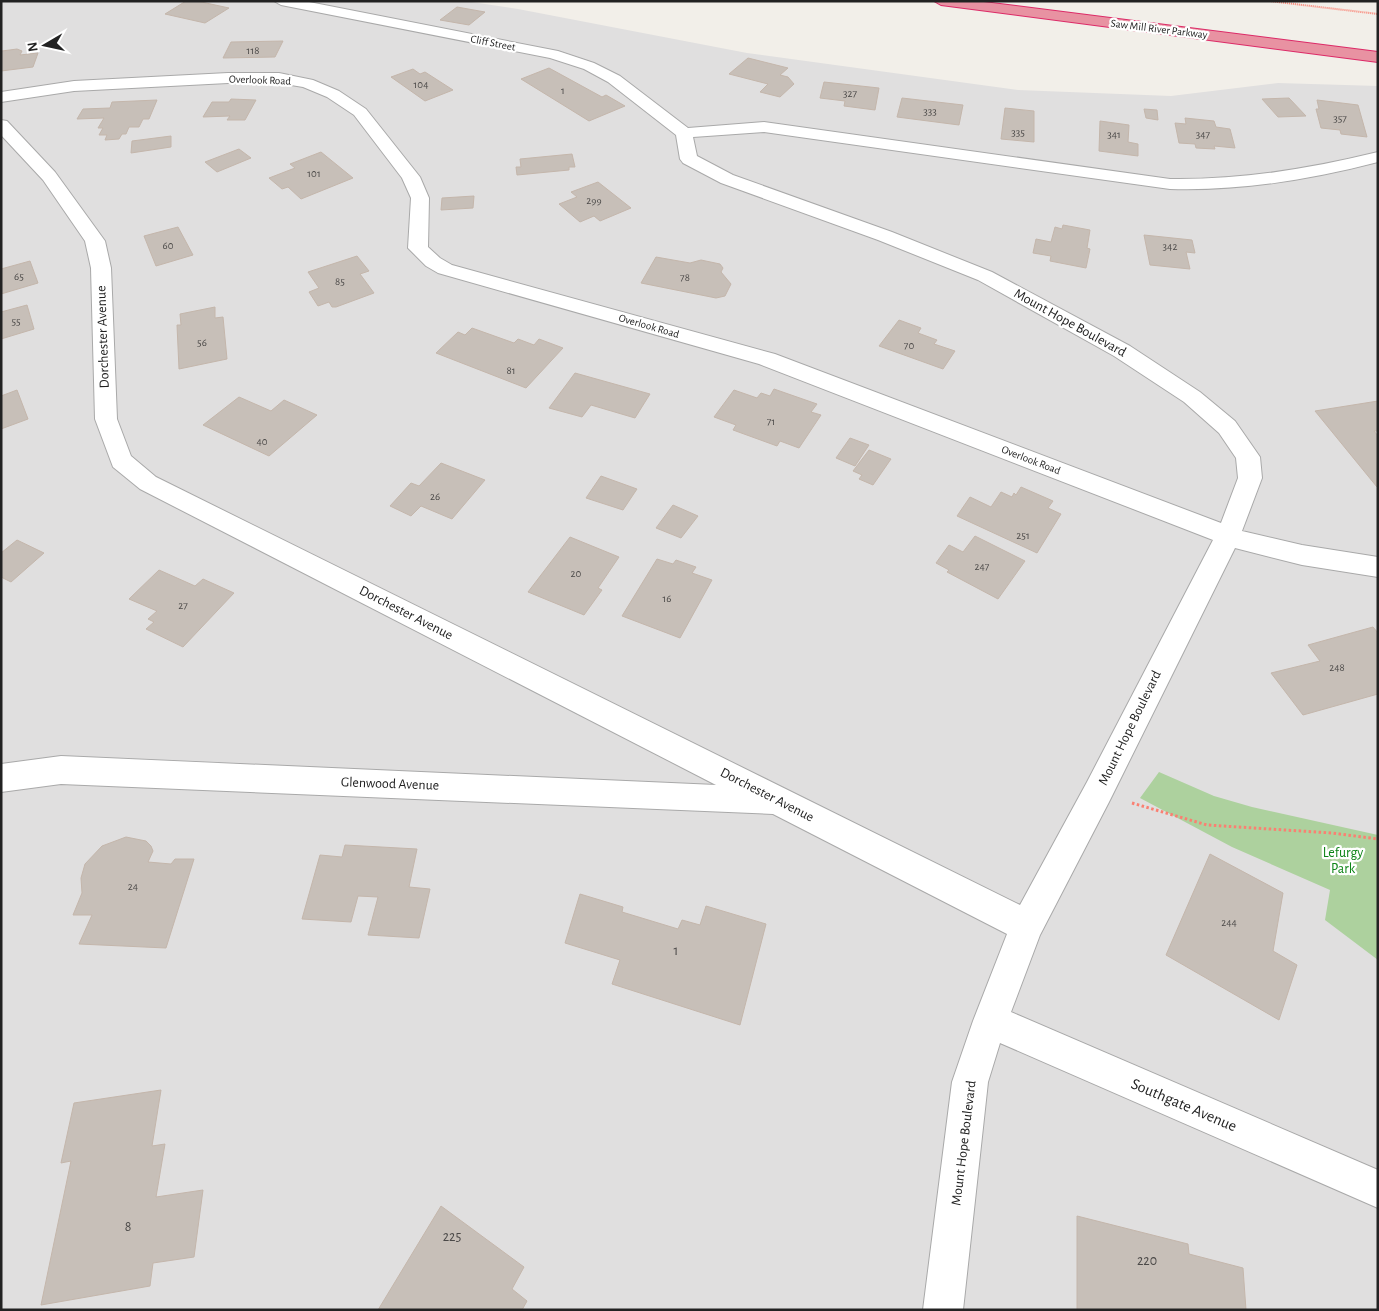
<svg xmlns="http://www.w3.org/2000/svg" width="1379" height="1311" font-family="'Alegreya Sans',sans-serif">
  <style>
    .residential { fill: #e0dfdf }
    .forest { fill: #add19e }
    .building { fill: #c7bfb8; stroke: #c4b6ab }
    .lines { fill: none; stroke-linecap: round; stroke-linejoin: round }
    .minor-casing { stroke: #a9a9a9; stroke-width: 2 }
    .highway-casing { stroke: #dc2a67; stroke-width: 2 }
    .path-far1 { stroke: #fa8072; stroke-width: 2; stroke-dasharray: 1 1; stroke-linecap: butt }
    .path { stroke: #fa8072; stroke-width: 3; stroke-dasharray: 2.5 2.5; stroke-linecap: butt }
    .minor { fill: #fff; fill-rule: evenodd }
    .highway { fill: #e892a2; fill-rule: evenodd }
    .labels { text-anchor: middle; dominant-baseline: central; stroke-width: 4.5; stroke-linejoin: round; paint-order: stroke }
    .far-street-label { font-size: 11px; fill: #222; stroke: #fff }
    .number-label { font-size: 11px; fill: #4b4948 }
    .street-label { font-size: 14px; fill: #222; stroke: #fff }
    .park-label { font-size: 14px; fill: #0c8416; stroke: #fff }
    .near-number-label { font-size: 14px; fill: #4b4948 }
    .near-street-label { font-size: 16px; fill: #222; stroke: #fff }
  </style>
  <rect width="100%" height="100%" fill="#f2efe9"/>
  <path class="residential" d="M1,1H465L518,9L747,53L1018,90L1171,96L1278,83L1378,86V1310H1Z"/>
  <path class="forest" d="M1159,772L1214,796L1252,807L1378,835V960L1325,920L1330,890L1232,847L1140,798Z"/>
  <g class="building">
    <path d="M186,1H197L229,8L205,23L165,14Z"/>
    <path d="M457,7L485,12L469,25L440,20Z"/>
    <path d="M283,41L275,57L223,58L231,42Z"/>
    <path d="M1,49L2,51L17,49L22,51L20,55L38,53L33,67L1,71Z"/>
    <path d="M748,58L788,68L780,75L788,77L794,84L780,97L760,92L768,84L729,74Z"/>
    <path d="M549,68L602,97L606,95L625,106L589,121L521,79Z"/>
    <path d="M413,69L420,74L425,72L453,90L425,101L391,77Z"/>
    <path d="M824,82L879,88L875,110L844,106L845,101L820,98Z"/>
    <path d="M902,98L963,105L959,125L897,117Z"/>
    <path d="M1289,98L1306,116L1278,117L1262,99Z"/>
    <path d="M231,99L256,100L245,120H227L230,116L203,117L212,102H229Z"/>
    <path d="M157,100L149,119H143L139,127H129L126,134H122L119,139L105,140L107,135H99L103,128H98L104,118L77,119L83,109L110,108L112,102Z"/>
    <path d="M1317,100L1358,105L1367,137L1341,134L1340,130L1321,128L1316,109H1319Z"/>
    <path d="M1005,108L1034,111V142L1001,139Z"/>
    <path d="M1144,109L1157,110L1158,120L1146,118Z"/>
    <path d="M1185,118L1214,121L1216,127L1230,129L1235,148L1214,146L1215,149L1196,148L1195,144L1179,143L1175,123L1186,124Z"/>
    <path d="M1100,121L1129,125L1128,142L1138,144V156L1099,151Z"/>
    <path d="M171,136V147L131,153L132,141Z"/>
    <path d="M239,149L251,158L217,172L205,162Z"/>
    <path d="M321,152L353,178L301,199L288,187L282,189L269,178L295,168L290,164Z"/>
    <path d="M572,154L575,167H569V170L517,175L516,167H521L520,159Z"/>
    <path d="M598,182L631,208L600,221L594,216L580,222L559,204L577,197L571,192Z"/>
    <path d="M474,196L473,208L441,210L442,198Z"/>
    <path d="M1063,225L1090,230L1087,248L1090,249L1086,268L1050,261L1051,256L1033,253L1036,239L1051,242L1055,227L1062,229Z"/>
    <path d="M178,227L193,255L156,266L144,236Z"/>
    <path d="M1144,235L1192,240L1195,253L1186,252L1190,269L1150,265Z"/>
    <path d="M357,256L369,271L360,274L374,293L336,307H332L329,302L318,306L309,292L319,288L308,272Z"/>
    <path d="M656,257L690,263L701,260L720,264L723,268L721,272L731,284L725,296L716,298L641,283Z"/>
    <path d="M30,261L38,283L1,294V269Z"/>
    <path d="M27,305L34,329L1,339V312Z"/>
    <path d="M215,307V318L223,317L227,359L179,369L177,325H181L180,314Z"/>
    <path d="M899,320L921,328L918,333L937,340L934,344L955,351L943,369L879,346Z"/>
    <path d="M472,328L514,343L518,339L534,345L539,339L563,348L526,388L436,353L458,332L465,335Z"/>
    <path d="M575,373L650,394L635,418L591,405L582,417L549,408Z"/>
    <path d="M774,389L817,404L811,412L821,415L799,448L780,441L777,446L733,430L736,425L714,417L734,390L757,398L761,393L770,396Z"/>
    <path d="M17,390L28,419L1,429V396Z"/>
    <path d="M239,397L271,411L284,400L317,415L269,456L203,425Z"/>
    <path d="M1378,401V431H1374L1378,436L1377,487L1315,411Z"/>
    <path d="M850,438L869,445L855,466L836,458Z"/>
    <path d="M869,450L891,459L873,485L859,479L862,475L853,471Z"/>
    <path d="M441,463L485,480L452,519L421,506L411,516L390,506L411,483L419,486Z"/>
    <path d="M601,476L637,489L623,510L586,498Z"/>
    <path d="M1021,487L1053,501L1048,508L1061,514L1037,553L957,516L970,497L991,507L1001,492L1012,497L1014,493L1016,495Z"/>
    <path d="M673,505L698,516L681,538L656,528Z"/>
    <path d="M975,536L1025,561L998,599L947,572L949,570L936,563L949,545L963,552Z"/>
    <path d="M570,537L619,557L598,588L602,590L584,615L528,592Z"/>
    <path d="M17,540L44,553L11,582L1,577V553Z"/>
    <path d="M657,559L673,564L676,560L696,567L692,573L712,580L680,638L622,616Z"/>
    <path d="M159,570L195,586L203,579L234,593L183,647L146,629L154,622L148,619L157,611L129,599Z"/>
    <path d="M1373,627L1378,633V694L1303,715L1271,673L1320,661L1308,645Z"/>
    <path d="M126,837L146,841L151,846L153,851L148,862L171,864L175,859H194L166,948L79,944L92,915H73L82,893L81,878L85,864L102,846Z"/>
    <path d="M345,845L417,849L409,887L430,889L419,938L368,935L378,897L358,896L351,922L302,919L320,855L342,857Z"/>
    <path d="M1210,854L1283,893L1273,951L1297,965L1279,1020L1166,955Z"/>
    <path d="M580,894L623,907L622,912L678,929L682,920L700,925L706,906L766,924L740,1025L612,984L620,960L565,943Z"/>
    <path d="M161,1090L152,1146L165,1144L156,1197L203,1190L194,1257L153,1263L150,1286L41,1305L71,1161L61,1163L74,1103Z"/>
    <path d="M441,1206L524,1267L512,1289L527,1301L522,1310H378Z"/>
    <path d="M1077,1216L1188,1244L1189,1254L1243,1268L1246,1310H1077Z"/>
  </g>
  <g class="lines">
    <defs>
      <path id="minor" d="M274,1H304L558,51L594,63L620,76L688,128L764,122L1170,179C1241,180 1309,169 1378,152V162C1309,180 1241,191 1170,189L764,132L693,137L697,156L733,175L892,232L992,272L1130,346L1200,392L1235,421L1260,457L1262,478L1242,531L1302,545L1378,557V577L1302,565L1235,548L1109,802L1040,935L1011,1012L1378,1170V1208L1000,1043L988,1082L963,1310H923L952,1082L973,1021L1007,934L773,814L61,784L1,792V764L61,756L716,785L140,489L113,467L95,419L91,268L85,241L43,180L1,135V120L7,121L55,172L105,241L111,268L117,419L131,456L156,477L1020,905L1087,782L1213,540L759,364L438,273L426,266L408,248L411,198L402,178L354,115L327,97L303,87L279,83H228L74,91L1,102V92L74,81L228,73H279L313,80L339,91L366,109L420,177L429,198L428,247L440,258L452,265L775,354L1221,523L1238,478L1236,458L1219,433L1184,402L1114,356L978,280L878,240L721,183L683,163L680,159L676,135L608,82L584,69L550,58L281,5Z"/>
      <path id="highway" d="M934,1H976L1378,52V62L941,5Z"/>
    </defs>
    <use href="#minor" class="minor-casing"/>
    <use href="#highway" class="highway-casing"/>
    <path class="path-far1" d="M1269,1L1378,14"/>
    <path class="path" d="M1132,803L1207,825L1332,833L1378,839"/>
    <use href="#minor" class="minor"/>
    <use href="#highway" class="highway"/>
  </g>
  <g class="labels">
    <g class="far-street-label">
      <text transform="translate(1159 29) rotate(7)">Saw Mill River Parkway</text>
      <text transform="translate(493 43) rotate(11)">Cliff Street</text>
      <text transform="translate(260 80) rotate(2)">Overlook Road</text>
      <text transform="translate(649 326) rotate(16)">Overlook Road</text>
      <text transform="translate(1031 460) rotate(21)">Overlook Road</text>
    </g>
    <g class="number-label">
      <text x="253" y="50">118</text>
      <text x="421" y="84">104</text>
      <text x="563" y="90">1</text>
      <text x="850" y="93">327</text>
      <text x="930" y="111">333</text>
      <text x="1340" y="118">357</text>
      <text x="1018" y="132">335</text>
      <text x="1114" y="134">341</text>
      <text x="1203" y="134">347</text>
      <text x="314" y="173">101</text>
      <text x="594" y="200">299</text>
      <text x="168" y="245">60</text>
      <text x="1170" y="246">342</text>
      <text x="19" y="276">65</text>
      <text x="685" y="277">78</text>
      <text x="340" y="281">85</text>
      <text x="16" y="321">55</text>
      <text x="202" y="342">56</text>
      <text x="909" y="345">70</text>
      <text x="511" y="370">81</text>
      <text x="771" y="421">71</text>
      <text x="262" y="441">40</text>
      <text x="435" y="496">26</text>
      <text x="1023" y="535">251</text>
      <text x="982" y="566">247</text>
      <text x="576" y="573">20</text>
      <text x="667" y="598">16</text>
      <text x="183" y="605">27</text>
      <text x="1337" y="667">248</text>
      <text x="133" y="886">24</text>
      <text x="1229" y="922">244</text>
    </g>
    <g class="street-label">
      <text transform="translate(1070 323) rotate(29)">Mount Hope Boulevard</text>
      <text transform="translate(103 337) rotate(-92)">Dorchester Avenue</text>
      <text transform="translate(406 613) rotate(27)">Dorchester Avenue</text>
      <text transform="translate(1130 728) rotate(-64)">Mount Hope Boulevard</text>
      <text transform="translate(390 784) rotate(2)">Glenwood Avenue</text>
      <text transform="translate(767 795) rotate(27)">Dorchester Avenue</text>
      <text transform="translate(964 1143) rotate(-83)">Mount Hope Boulevard</text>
    </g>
    <g class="park-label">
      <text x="1343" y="853">Lefurgy<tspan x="1343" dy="16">Park</tspan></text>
    </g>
    <g class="near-number-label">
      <text x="676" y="951">1</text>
      <text x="128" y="1227">8</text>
      <text x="452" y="1237">225</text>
      <text x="1147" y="1261">220</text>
    </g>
    <g class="near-street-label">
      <text transform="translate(1184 1105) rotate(23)">Southgate Avenue</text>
    </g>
  </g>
  <rect width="1379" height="1311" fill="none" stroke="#222222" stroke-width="5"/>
  <g transform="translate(45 45) rotate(261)" stroke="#ffffff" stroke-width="4" paint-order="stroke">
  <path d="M0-4L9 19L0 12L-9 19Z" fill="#222222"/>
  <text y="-8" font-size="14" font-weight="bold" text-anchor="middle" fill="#222222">N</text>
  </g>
</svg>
